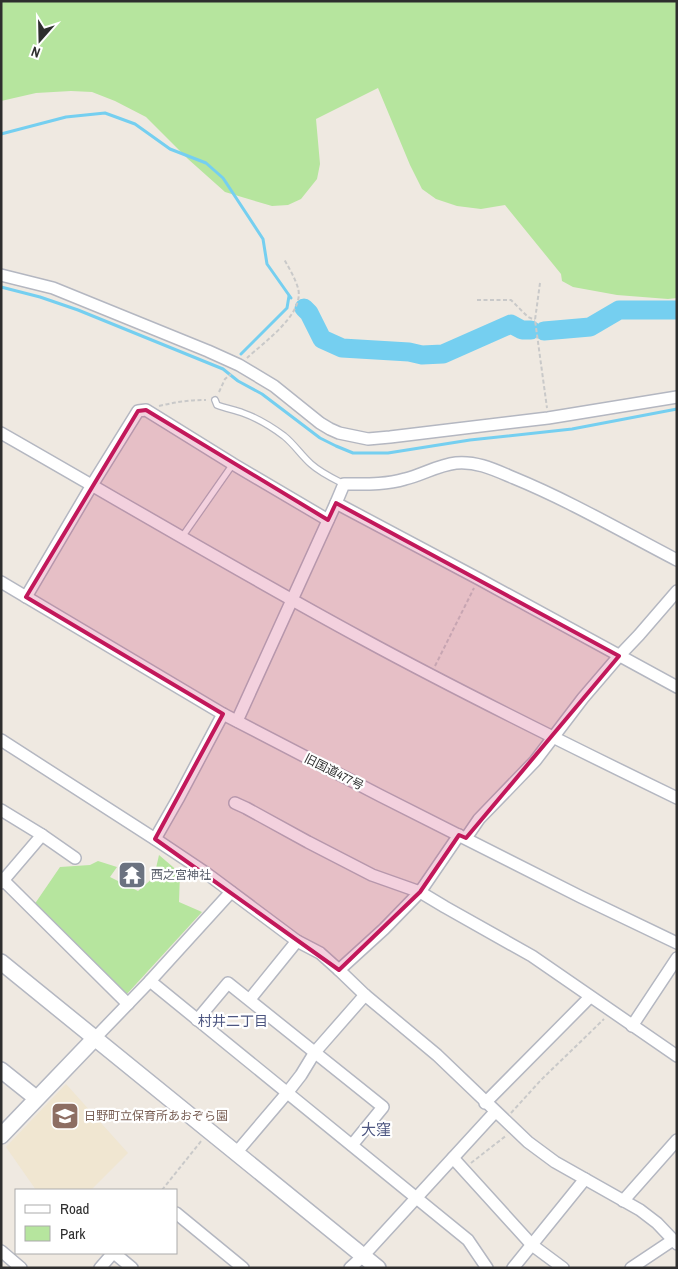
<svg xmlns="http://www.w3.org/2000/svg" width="678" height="1269" font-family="'Archivo Narrow','Noto Sans JP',sans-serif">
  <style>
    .education { fill: #f0e6d1 }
    .green { fill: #b6e59e }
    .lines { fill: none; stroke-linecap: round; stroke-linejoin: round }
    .stream { stroke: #75cff0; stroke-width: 3 }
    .river { stroke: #75cff0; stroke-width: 19 }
    .lane-casing { stroke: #b4b7c1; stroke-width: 8 }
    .street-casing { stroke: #b4b7c1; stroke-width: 14 }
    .secondary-casing { stroke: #b4b7c1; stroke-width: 18 }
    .path { stroke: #c9c9c9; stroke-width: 2; stroke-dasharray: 4 2.5; stroke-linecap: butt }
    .lane { stroke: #fff; stroke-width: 5.5 }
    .street { stroke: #fff; stroke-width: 11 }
    .secondary { stroke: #fff; stroke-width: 15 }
    .marked { fill: #c2185b; fill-opacity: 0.2; stroke: #c2185b; stroke-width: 4; stroke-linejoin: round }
    .labels { text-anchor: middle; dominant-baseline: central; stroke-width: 4.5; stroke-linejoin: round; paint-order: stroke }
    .street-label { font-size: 12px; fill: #2e2e2e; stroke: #fff }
    .worship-label { font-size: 12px; fill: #5b616d; stroke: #fff; text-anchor: start }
    .education-label { font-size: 12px; fill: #785e54; stroke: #fff; text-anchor: start }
    .neighbourhood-label { font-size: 14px; fill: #4d5680; stroke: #fff }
    .quarter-label { font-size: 15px; fill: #4d5680; stroke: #fff }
  </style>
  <rect width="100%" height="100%" fill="#efe9e1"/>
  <path class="education" d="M66,1084L128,1153L91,1190H36L6,1147Z"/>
  <g class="green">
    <path d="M1,1H677V298L668,299L617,295L573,287L562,281L561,274L505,205L481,209L457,206L436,199L422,189L410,165L378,88L316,119L320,164L317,179L301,199L288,205L272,206L225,192L188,159L146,117L115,101L92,92L71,91L36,93L1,101Z"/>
    <path d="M159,855L180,873L179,902L202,912L126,995L34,905L60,867L90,865L98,861L117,867L110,877L138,891L154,877Z"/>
  </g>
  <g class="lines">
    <g class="stream">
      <path d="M1,134L66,117L105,113L135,124L170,149L206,163L223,178L263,239L267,264L291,298"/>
      <path d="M1,287L40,297L78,310L223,369L238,381L262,394L320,438L336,446L353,453H388L470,440L572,429L677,409"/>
      <path d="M241,354L287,308L289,296"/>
    </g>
    <g class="river">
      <path d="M304,308L309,313L322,339L342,348L409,352L422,355L443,354L511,324L522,330H531"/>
      <path d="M544,331L590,327L619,310H677"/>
    </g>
    <defs>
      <g id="lane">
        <path d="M215,400L217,405C225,408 234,410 243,413C257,418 272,427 284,436C294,444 301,455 311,464C321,473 332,478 344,484"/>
        <path d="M182,537L233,464"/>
      </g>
      <g id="street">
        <path d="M1,275L53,288L208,351L239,365L274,386L320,423L330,429L339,433L368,439L390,437L548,418L677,397"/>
        <path d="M1,433C122,502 241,573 363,639C466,695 572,747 677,798"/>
        <path d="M336,503L344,484C365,484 385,485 405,479C422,475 438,465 456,463C477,461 495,470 514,478C570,501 623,532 677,560"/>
        <path d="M1,582L223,714L381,796L581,897L677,943"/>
        <path d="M26,597L92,485L138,411L146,410L233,464L328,520"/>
        <path d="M237,721L336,503L479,579L677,687"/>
        <path d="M1,740L155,839L206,873L297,941L320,953L339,970L365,995L437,1055L528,1142L555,1162L640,1210L657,1223L677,1244"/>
        <path d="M235,803L246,808L308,842L372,875L420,892L445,907L532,956L677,1056"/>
        <path d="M1,810L42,835L75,858"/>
        <path d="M466,838L479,819L535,761L583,698L619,656L639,635L677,591"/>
        <path d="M155,839L179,797L223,714"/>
        <path d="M1,878L128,1004"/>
        <path d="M1,883L42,835"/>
        <path d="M339,970L384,929L420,892L459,835"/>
        <path d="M150,981L468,1240L487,1268"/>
        <path d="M250,999L297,941"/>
        <path d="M197,1020L228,983L383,1107L352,1145"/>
        <path d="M632,1026L677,958"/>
        <path d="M95,1038L150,981L231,892"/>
        <path d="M485,1103L590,997"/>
        <path d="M236,1153L287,1093L301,1075L315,1052L365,995"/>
        <path d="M453,1158L532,1245L563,1268"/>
        <path d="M623,1201L677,1140"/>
        <path d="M176,1213L243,1268"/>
        <path d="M1,1251L21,1268"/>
        <path d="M114,1253L132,1268"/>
        <path d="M100,1268L113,1253"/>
        <path d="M350,1268L363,1256L495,1112"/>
        <path d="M513,1268L585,1179"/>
        <path d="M631,1268L673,1240"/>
      </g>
      <g id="secondary">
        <path d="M1,962L378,1268"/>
        <path d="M1,1070L36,1098"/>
        <path d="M1,1136L95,1038"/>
      </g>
    </defs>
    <use href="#lane" class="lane-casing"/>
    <use href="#street" class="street-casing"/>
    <use href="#secondary" class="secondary-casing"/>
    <g class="path">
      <path d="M540,283L535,320L547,408"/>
      <path d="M477,300H511L528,317L535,320"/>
      <path d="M247,358C264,342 305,314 298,288C295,278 289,268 284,259"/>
      <path d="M219,392L225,379L231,374"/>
      <path d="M159,406C175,402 190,400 206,400"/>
      <path d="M435,666L474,588"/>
      <path d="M511,1113L541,1080L604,1019"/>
      <path d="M471,1163L507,1135"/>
      <path d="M162,1190L202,1140"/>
    </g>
    <use href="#lane" class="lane"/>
    <use href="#street" class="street"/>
    <use href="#secondary" class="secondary"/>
  </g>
  <path class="marked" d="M146,410L328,520L336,503L619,656L466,838L459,835L420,892L339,970L155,839L223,714L26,597L138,411Z"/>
  <defs>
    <symbol id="temple-square" viewBox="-11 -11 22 22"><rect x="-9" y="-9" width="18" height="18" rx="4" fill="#6b7280" stroke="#fff"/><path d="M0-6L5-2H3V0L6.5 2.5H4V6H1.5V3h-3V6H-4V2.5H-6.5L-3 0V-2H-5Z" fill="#fff"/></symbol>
    <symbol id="school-square" viewBox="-11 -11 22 22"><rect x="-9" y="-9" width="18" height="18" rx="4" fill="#8d6e63" stroke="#fff"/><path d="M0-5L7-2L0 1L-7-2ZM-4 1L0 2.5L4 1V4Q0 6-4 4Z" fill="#fff"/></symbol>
  </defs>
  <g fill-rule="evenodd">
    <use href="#temple-square" x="116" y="859" width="32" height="32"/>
    <use href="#school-square" x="49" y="1100" width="32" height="32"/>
  </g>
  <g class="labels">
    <g class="street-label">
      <text transform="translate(334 772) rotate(27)">旧国道477号</text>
    </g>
    <g class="worship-label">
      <text x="151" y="875">西之宮神社</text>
    </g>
    <g class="education-label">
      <text x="84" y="1116">日野町立保育所あおぞら園</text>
    </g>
    <g class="neighbourhood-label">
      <text x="233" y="1021">村井二丁目</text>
    </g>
    <g class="quarter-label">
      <text x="376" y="1129">大窪</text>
    </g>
  </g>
  <rect width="678" height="1269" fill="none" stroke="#2e2e2e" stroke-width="5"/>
  <rect x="15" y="1189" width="162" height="65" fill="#ffffff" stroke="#ababab"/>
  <rect x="25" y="1205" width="25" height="8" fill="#ffffff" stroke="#ababab"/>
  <text x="60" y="1214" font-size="15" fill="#2e2e2e">Road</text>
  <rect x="25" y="1226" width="25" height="15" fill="#b6e59e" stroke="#ababab"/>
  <text x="60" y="1239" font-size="15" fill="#2e2e2e">Park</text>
  <g transform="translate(40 40) rotate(200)" stroke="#ffffff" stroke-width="4" paint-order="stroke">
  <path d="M0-4L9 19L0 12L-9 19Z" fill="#2e2e2e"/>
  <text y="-8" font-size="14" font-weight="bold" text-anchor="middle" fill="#2e2e2e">N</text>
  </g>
</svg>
